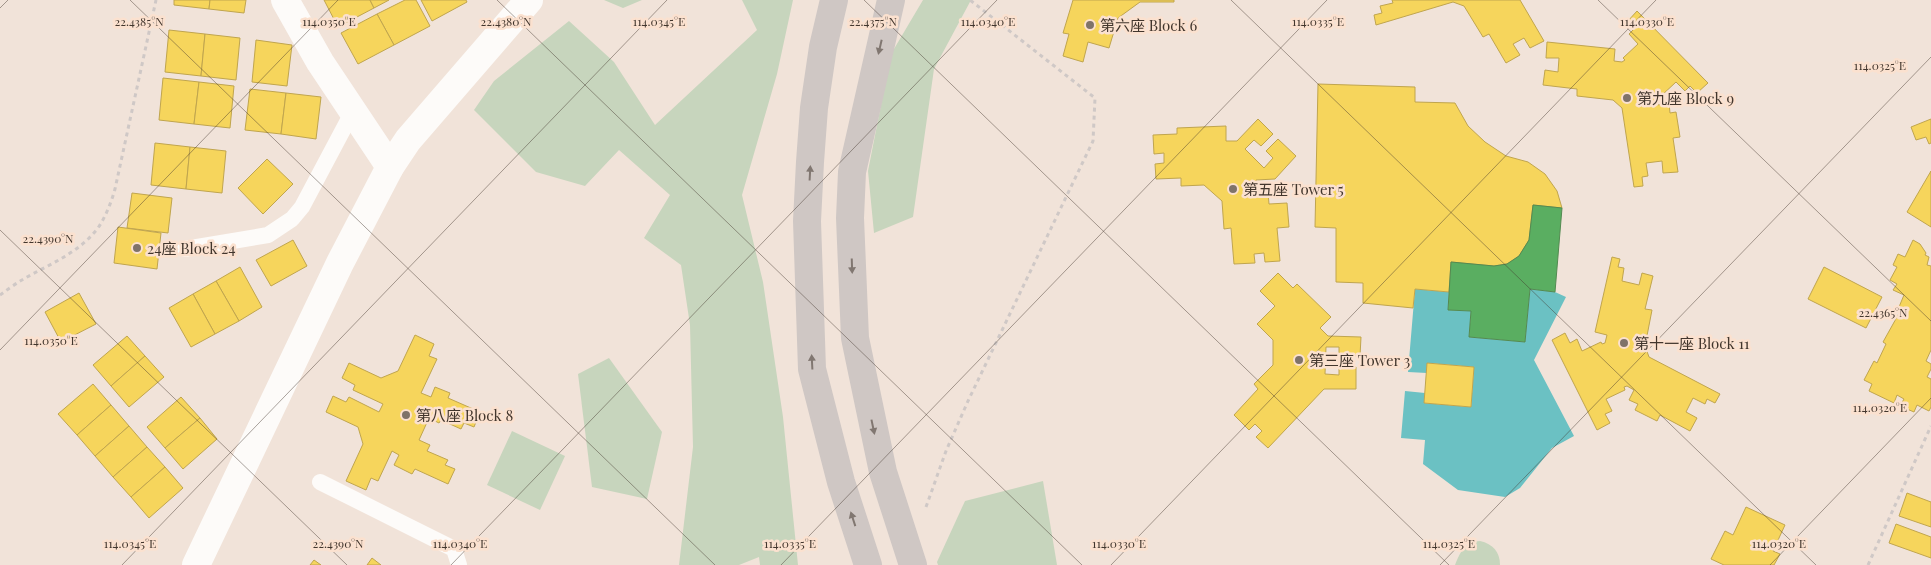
<svg xmlns="http://www.w3.org/2000/svg" width="1931" height="565" font-family="'Playfair Display','Noto Sans TC',serif">
  <style>
    .green { fill: #c7d5bd }
    .water { fill: #6bc1c3 }
    .homes { fill: #f6d55c; stroke: #c0a54e }
    .public { fill: #5aae61; stroke: #538a51 }
    .lines { fill: none; stroke-linecap: round; stroke-linejoin: round }
    .path { stroke: #cfc8c6; stroke-width: 3; stroke-dasharray: 4 4; stroke-linecap: butt }
    .lane { stroke: #fdfbf9; stroke-width: 16 }
    .street { stroke: #fdfbf9; stroke-width: 28 }
    .secondary { stroke: #cfc7c4; stroke-width: 28 }
    .oneway { fill: #817771 }
    .ticks { fill: none; stroke: #42362d; stroke-width: 1; stroke-opacity: 0.45 }
    .poi-dot { fill: #7f7369; stroke: #fbe1cf; stroke-width: 2 }
    .labels { text-anchor: middle; dominant-baseline: central; stroke-width: 5; stroke-linejoin: round; paint-order: stroke }
    .poi-label { font-size: 15px; fill: #42362d; stroke: #fbe1cf; text-anchor: start }
    .ticks-label { font-size: 12px; text-anchor: middle; fill: #42362d; stroke: #fbe1cf; stroke-width: 5; stroke-linejoin: round; paint-order: stroke }
  </style>
  <rect width="100%" height="100%" fill="#f1e3d9"/>
  <g class="green">
    <path d="M604,0H642L623,8Z"/>
    <path d="M742,0H793L777,74L742,195L763,282L783,417L798,565H760L759,557L739,565H679L693,447L690,325L681,265L644,238L670,195L619,150L585,186L536,172L474,110L494,81L569,21L614,62L655,125L757,30Z"/>
    <path d="M923,0H971L934,69L913,217L874,233L868,171L891,54Z"/>
    <path d="M609,358L662,432L647,499L592,487L578,374Z"/>
    <path d="M512,431L565,456L540,510L487,485Z"/>
    <path d="M1043,481L1057,565H938L937,562L965,501Z"/>
    <path d="M1480,541C1493,544 1500,552 1500,565H1455C1460,552 1465,542 1480,541Z"/>
  </g>
  <path class="water" d="M1415,289L1449,292L1448,310L1471,311L1469,337L1525,342L1530,289L1555,292L1566,297L1534,360L1574,436L1552,448L1520,488L1505,497L1458,490L1423,464L1425,440L1401,438L1405,391L1425,393L1424,403L1471,407L1474,367L1428,363L1427,373L1408,372Z"/>
  <g class="homes">
    <path d="M174,0H210L209,9L174,5Z"/>
    <path d="M210,0H246L244,13L209,9Z"/>
    <path d="M324,0H370L374,8L338,27Z"/>
    <path d="M370,0H389L374,8Z"/>
    <path d="M405,0H416L430,26L394,45L377,14Z"/>
    <path d="M421,0H466L467,2L432,21Z"/>
    <path d="M1073,0H1174V2H1140L1118,18L1109,48L1088,42L1083,62L1063,56L1069,34L1063,33Z"/>
    <path d="M1392,0H1520L1544,41L1530,48L1524,38L1513,44L1520,55L1506,63L1489,34L1483,37L1464,6L1453,2L1376,25L1374,15L1382,13L1380,6L1393,3Z"/>
    <path d="M1637,11L1708,83L1697,93L1690,86L1685,91L1676,82L1661,96L1659,94L1657,97L1658,105L1669,103L1670,113L1676,112L1680,137L1673,138L1678,172L1663,173L1662,161L1646,163L1648,176L1642,177L1643,186L1634,187L1622,108L1613,100L1577,96V89L1543,85L1545,70L1558,72L1559,58H1546L1547,42L1615,49L1614,61L1622,62L1625,60L1623,58L1638,44L1629,34L1634,29L1627,22Z"/>
    <path d="M377,14L394,45L358,64L341,33Z"/>
    <path d="M169,30L205,34L201,76L165,72Z"/>
    <path d="M205,34L240,38L236,80L201,76Z"/>
    <path d="M256,40L292,45L287,86L252,82Z"/>
    <path d="M163,78L199,82L194,124L159,120Z"/>
    <path d="M199,82L234,86L230,128L194,124Z"/>
    <path d="M1318,84L1415,87V102L1455,103L1468,126L1485,142L1506,156L1528,162L1545,174L1557,191L1562,208L1533,205L1529,240L1519,256L1507,264L1494,266L1451,262L1449,292L1415,289L1413,308L1363,303V283L1336,282V228L1315,227Z"/>
    <path d="M250,89L286,93L281,134L245,130Z"/>
    <path d="M286,93L321,97L316,139L281,134Z"/>
    <path d="M1258,119L1273,134L1261,146L1254,140L1245,149L1264,168L1273,158L1266,151L1278,139L1296,156L1275,179L1256,180L1258,194L1268,192L1269,204L1287,203L1289,227L1277,228L1280,261L1265,262L1264,253L1254,254L1255,263L1234,264L1231,228L1224,229L1222,201L1204,185L1181,186V178L1156,179L1155,164L1164,163V153L1154,154L1153,135L1177,134V128L1226,126V141H1237Z"/>
    <path d="M1931,119V143L1929,144L1926,137L1916,140L1911,127Z"/>
    <path d="M155,143L190,147L186,189L151,185Z"/>
    <path d="M190,147L226,151L222,193L186,189Z"/>
    <path d="M267,159L293,184L263,214L238,188Z"/>
    <path d="M1931,171V227L1907,212Z"/>
    <path d="M132,193L172,198L168,233L127,228Z"/>
    <path d="M118,227L161,233L157,269L114,263Z"/>
    <path d="M293,240L307,266L271,286L256,260Z"/>
    <path d="M1913,240L1920,244L1926,253L1925,255L1929,257L1927,265L1931,266V350L1926,361L1931,364V369L1927,377L1931,379V407L1929,411L1917,405L1914,412L1900,406L1904,399L1897,395L1894,403L1869,391L1872,384L1864,380L1874,361L1877,363L1886,344L1883,342L1902,308L1899,307L1904,295L1893,290L1897,284L1890,280L1897,267L1893,265L1898,254L1905,257Z"/>
    <path d="M1612,257L1620,259L1618,267L1624,268L1622,281L1639,285L1642,273L1653,276L1645,309L1652,310L1645,346L1649,357L1720,394L1715,403L1707,399L1705,404L1693,398L1686,412L1697,418L1690,431L1660,415L1657,421L1635,410L1638,404L1629,400L1634,390L1627,386L1624,387L1625,390L1606,399L1612,411L1605,414L1610,423L1597,430L1552,340L1565,333L1570,343L1577,339L1582,351L1601,342L1602,344L1605,343L1607,335L1595,332Z"/>
    <path d="M240,267L262,307L239,321L216,281Z"/>
    <path d="M1824,267L1882,297L1866,328L1808,299Z"/>
    <path d="M1278,273L1293,288L1297,284L1331,317L1320,328L1328,336L1361,337L1360,356L1339,355V347H1326L1325,374L1339,375V367H1356V389H1324L1268,448L1256,437L1262,431L1255,424L1249,430L1234,415L1258,389L1254,384L1273,365V340L1257,324L1275,306L1260,291Z"/>
    <path d="M216,281L239,321L215,334L193,294Z"/>
    <path d="M79,293L96,324L61,342L45,312Z"/>
    <path d="M193,294L215,334L191,347L169,308Z"/>
    <path d="M415,335L434,344L429,356L437,359L421,393L431,397L435,387L450,393L448,398L480,412L474,427L464,423L461,429L441,420L439,423L429,418L419,440L430,445L427,451L448,460L445,465L455,469L448,484L415,469L412,474L394,465L399,455L392,451L378,481L371,478L366,490L346,481L363,444L358,427L326,412L333,396L346,402L349,397L379,412L383,404L353,390L355,385L342,378L349,363L381,378L398,371Z"/>
    <path d="M127,336L145,356L111,386L93,365Z"/>
    <path d="M145,356L164,377L129,407L111,386Z"/>
    <path d="M1427,363L1474,367L1471,407L1424,403Z"/>
    <path d="M93,384L111,405L77,435L58,414Z"/>
    <path d="M181,397L200,418L165,448L147,427Z"/>
    <path d="M111,405L129,426L95,456L77,435Z"/>
    <path d="M200,418L217,439L183,469L165,448Z"/>
    <path d="M129,426L147,447L113,477L95,456Z"/>
    <path d="M147,447L165,467L131,497L113,477Z"/>
    <path d="M165,467L183,488L149,518L131,497Z"/>
    <path d="M1907,493L1931,502V527L1899,516Z"/>
    <path d="M1746,507L1785,525L1773,551L1780,554L1774,565H1724L1711,559L1725,531L1733,535Z"/>
    <path d="M1896,524L1931,537V558L1889,543Z"/>
    <path d="M372,558L381,565H367Z"/>
    <path d="M314,560L321,565H310Z"/>
  </g>
  <path class="public" d="M1533,205L1562,208L1555,292L1530,289L1525,342L1469,337L1471,311L1448,310L1451,262L1494,266L1507,264L1519,256L1529,240Z"/>
  <g class="lines">
    <g class="path">
      <path d="M0,295C7,290 15,284 22,280C49,264 78,254 98,228C106,216 111,203 115,189L156,0"/>
      <path d="M926,507L946,451L968,401L1093,141L1095,98L970,0"/>
      <path d="M1868,565L1931,426"/>
    </g>
    <g class="lane">
      <path d="M185,249L268,235L292,219L302,207L353,111"/>
      <path d="M320,482L454,549L459,565"/>
    </g>
    <g class="street">
      <path d="M285,0L320,62L390,167"/>
      <path d="M196,565L340,263L390,167L408,140L529,0"/>
    </g>
    <g class="secondary">
      <path d="M834,0L823,47L814,108L810,162L807,221L812,369L841,482L868,565"/>
      <path d="M891,0L852,172L850,218L855,338L883,472L913,565"/>
    </g>
  </g>
  <defs><path id="oneway-solid" d="M-6-.8H1V-3.2L6.5 0L1 3.2V.8H-6Z" transform="scale(1.25)"/></defs>
  <g class="oneway">
    <use href="#oneway-solid" transform="translate(880 47) rotate(103)"/>
    <use href="#oneway-solid" transform="translate(810 173) rotate(-87)"/>
    <use href="#oneway-solid" transform="translate(852 266) rotate(88)"/>
    <use href="#oneway-solid" transform="translate(812 362) rotate(-93)"/>
    <use href="#oneway-solid" transform="translate(873 427) rotate(78)"/>
    <use href="#oneway-solid" transform="translate(853 519) rotate(-108)"/>
  </g>
  <path class="ticks" d="M130,0L715,565M497,0L1082,565M864,0L1449,565M1231,0L1816,565M1598,0L1931,321M0,8L8,0M0,230L347,565M0,350L338,0M122,565L667,0M451,565L997,0M781,565L1327,0M1111,565L1656,0M1440,565L1931,57M1770,565L1931,398"/>
  <g class="poi-dot">
    <circle cx="1090" cy="25" r="5"/>
    <circle cx="1627" cy="98" r="5"/>
    <circle cx="1233" cy="189" r="5"/>
    <circle cx="137" cy="248" r="5"/>
    <circle cx="1624" cy="343" r="5"/>
    <circle cx="1299" cy="360" r="5"/>
    <circle cx="406" cy="415" r="5"/>
  </g>
  <g class="labels">
    <g class="poi-label">
      <text x="1100" y="25">第六座 Block 6</text>
      <text x="1637" y="98">第九座 Block 9</text>
      <text x="1243" y="189">第五座 Tower 5</text>
      <text x="147" y="248">24座 Block 24</text>
      <text x="1634" y="343">第十一座 Block 11</text>
      <text x="1309" y="360">第三座 Tower 3</text>
      <text x="416" y="415">第八座 Block 8</text>
    </g>
  </g>
  <g class="ticks-label">
    <text x="139" y="26">22.4385°N</text>
    <text x="506" y="26">22.4380°N</text>
    <text x="873" y="26">22.4375°N</text>
    <text x="1318" y="26">114.0335°E</text>
    <text x="329" y="26">114.0350°E</text>
    <text x="659" y="26">114.0345°E</text>
    <text x="988" y="26">114.0340°E</text>
    <text x="1647" y="26">114.0330°E</text>
    <text x="1880" y="70">114.0325°E</text>
    <text x="48" y="243">22.4390°N</text>
    <text x="1883" y="317">22.4365°N</text>
    <text x="51" y="345">114.0350°E</text>
    <text x="1880" y="412">114.0320°E</text>
    <text x="130" y="548">114.0345°E</text>
    <text x="460" y="548">114.0340°E</text>
    <text x="790" y="548">114.0335°E</text>
    <text x="1119" y="548">114.0330°E</text>
    <text x="1449" y="548">114.0325°E</text>
    <text x="1779" y="548">114.0320°E</text>
    <text x="338" y="548">22.4390°N</text>
  </g>
</svg>
